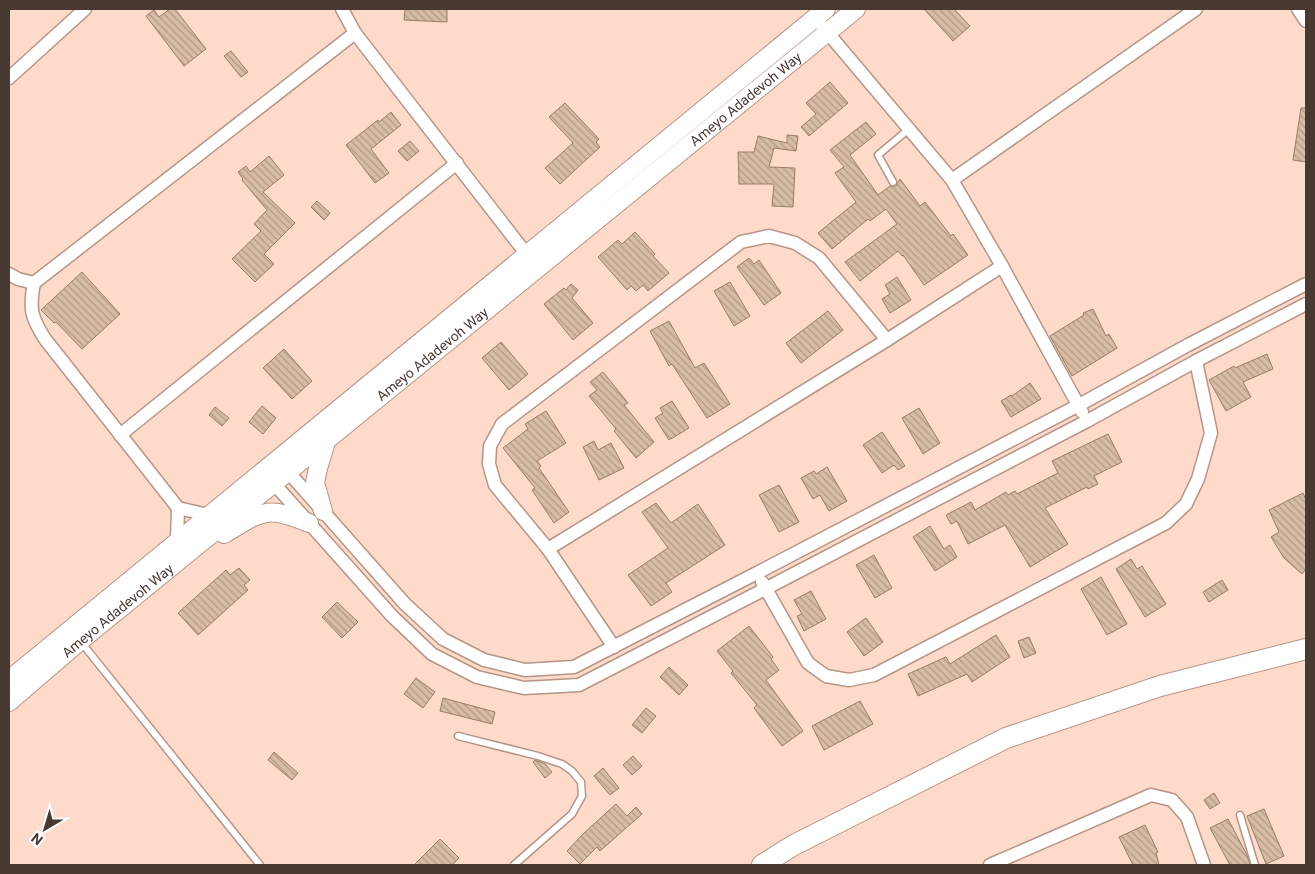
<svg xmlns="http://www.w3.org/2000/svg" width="1315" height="874" font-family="Roboto,sans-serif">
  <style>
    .building { fill: url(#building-back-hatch); stroke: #977d67 }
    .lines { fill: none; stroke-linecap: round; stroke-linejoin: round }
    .lane-casing { stroke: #b69586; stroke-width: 9 }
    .street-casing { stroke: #b69586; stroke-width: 15 }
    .secondary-casing { stroke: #b69586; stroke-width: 20 }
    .primary-casing { stroke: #b69586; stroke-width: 22 }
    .lane { stroke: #fff; stroke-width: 6 }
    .street { stroke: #fff; stroke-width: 12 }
    .secondary { stroke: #fff; stroke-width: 18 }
    .primary { stroke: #fff; stroke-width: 20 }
    .labels { text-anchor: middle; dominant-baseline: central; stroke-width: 4; stroke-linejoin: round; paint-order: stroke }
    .street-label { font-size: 14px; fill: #483933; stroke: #fff }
  </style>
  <defs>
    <pattern id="building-back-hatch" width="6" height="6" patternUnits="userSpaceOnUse" patternTransform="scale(1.25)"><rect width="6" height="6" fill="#d8bca5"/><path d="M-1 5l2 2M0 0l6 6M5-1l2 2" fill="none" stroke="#b19a87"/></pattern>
  </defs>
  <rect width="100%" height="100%" fill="#fedaca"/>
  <g class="building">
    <path d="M170,9H175L206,49L184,66L146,16L154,10L159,17Z"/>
    <path d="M405,9H447V22L404,20Z"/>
    <path d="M924,9H954L970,26L953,41Z"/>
    <path d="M231,51L248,72L241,77L224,56Z"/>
    <path d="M830,82L848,103L809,136L801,127L816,114L806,103Z"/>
    <path d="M565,103L599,139L596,142L600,147L560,184L545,168L573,143L549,117Z"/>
    <path d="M1301,108H1306V162L1293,160Z"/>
    <path d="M391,112L401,125L371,149L389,173L375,183L346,145L378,120L379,122Z"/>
    <path d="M866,122L876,134L850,155L878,195L890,186H896L900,179L920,206L925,202L951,236L953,234L968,255L924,285L903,255L902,256L898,251L860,281L845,262L897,224L886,209L870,221L868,219L832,249L818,233L856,202L835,173L844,167L830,150Z"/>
    <path d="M787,135L798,136L796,151L774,148L769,167L795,168L793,207L772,206L774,184H739L738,152H754L758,136L787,143Z"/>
    <path d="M410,141L419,151L407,161L398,151Z"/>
    <path d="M269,156L284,175L263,192L295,223L264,254L274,264L255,282L232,259L261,231L254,224L267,210L242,180L243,179L238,172L246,166L250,172Z"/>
    <path d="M317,201L330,213L324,220L311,207Z"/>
    <path d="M635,232L655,254L653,256L669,273L648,291L643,285L636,291L631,286L627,290L598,257L618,240L622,244Z"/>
    <path d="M749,258L754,264L759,260L781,293L764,305L737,267Z"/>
    <path d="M82,272L120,314L82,349L56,322L54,323L41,310Z"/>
    <path d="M897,277L911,300L890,313L882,299L890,294L885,285Z"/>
    <path d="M730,282L750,316L734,326L714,291Z"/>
    <path d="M571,284L578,290L572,298L593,323L573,340L544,304L564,288L566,290Z"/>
    <path d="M1093,309L1106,336L1109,334L1117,348L1072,376L1050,336L1084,315L1083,313Z"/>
    <path d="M828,311L843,330L801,363L786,343Z"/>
    <path d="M669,321L695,368L704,363L730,404L707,418L672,364L669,366L650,331Z"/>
    <path d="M501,342L528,374L509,390L482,358Z"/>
    <path d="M284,349L312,381L292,399L263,368Z"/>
    <path d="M1267,354L1273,369L1243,382L1251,397L1226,411L1209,380L1234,366L1235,368Z"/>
    <path d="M603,372L628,403L624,405L654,442L636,458L614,431L616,429L589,396L597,390L590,382Z"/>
    <path d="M1030,383L1041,399L1011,417L1001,401L1011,395L1012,396Z"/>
    <path d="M672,401L689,428L669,440L655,418L663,413L660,408Z"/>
    <path d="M262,406L276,418L263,434L249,422Z"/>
    <path d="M215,407L229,418L222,426L209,415Z"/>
    <path d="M919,408L940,443L923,454L902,418Z"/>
    <path d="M546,411L566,443L537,461L541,466L539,468L569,512L554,523L532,490L535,488L503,448L528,429L525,424Z"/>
    <path d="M882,432L905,466L898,470L894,465L882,473L863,445Z"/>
    <path d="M1108,434L1122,462L1094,476L1098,484L1088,489L1087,487L1045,508L1068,544L1030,567L1005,525L968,544L957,521L951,524L946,515L971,502L975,510L1006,492L1008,495L1015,491L1017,494L1058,473L1052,461Z"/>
    <path d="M594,441L598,450L611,443L624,468L599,480L583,447Z"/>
    <path d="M827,467L847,501L829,511L820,495L813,499L801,478L814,471L816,474Z"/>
    <path d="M779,485L799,522L779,532L759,495Z"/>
    <path d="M1303,493L1306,500V569L1302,574L1284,558L1271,537L1279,532L1269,510Z"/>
    <path d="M656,503L671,523L698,504L725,545L666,583L672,592L651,606L628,575L668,548L642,512Z"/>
    <path d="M930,526L944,549L950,545L957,557L935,571L913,537Z"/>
    <path d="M874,555L892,588L875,598L856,565Z"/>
    <path d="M1131,559L1137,569L1142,566L1166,604L1145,617L1116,569Z"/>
    <path d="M239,568L250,580L244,585L248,590L198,635L178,613L226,570L230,575Z"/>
    <path d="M1101,577L1127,624L1107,635L1081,589Z"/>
    <path d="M1222,580L1228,590L1209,602L1203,592Z"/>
    <path d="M811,591L826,619L804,631L797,616L802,614L794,600Z"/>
    <path d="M337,602L358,622L342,638L322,617Z"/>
    <path d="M866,618L883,642L864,656L847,632Z"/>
    <path d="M749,626L773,657L771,659L779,670L766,680L803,731L782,746L754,708L757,705L731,673L733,671L717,651Z"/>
    <path d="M996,635L1010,657L972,682L967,674L918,696L908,674L946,657L950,664Z"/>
    <path d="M1029,637L1036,653L1024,658L1018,641Z"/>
    <path d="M669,667L688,685L679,695L660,677Z"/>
    <path d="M416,678L435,692L423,708L404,694Z"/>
    <path d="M443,698L495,712L492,724L440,711Z"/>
    <path d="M860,701L873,724L824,750L812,726Z"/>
    <path d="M646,708L656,716L642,733L632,725Z"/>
    <path d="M274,752L298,773L292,780L268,760Z"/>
    <path d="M633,756L642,766L632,775L623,765Z"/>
    <path d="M535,760L545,764L552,772L545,778L533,762Z"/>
    <path d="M603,768L619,788L610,795L594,776Z"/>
    <path d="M1214,793L1220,803L1210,809L1204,800Z"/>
    <path d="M616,804L627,816L636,807L642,814L600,851L597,847L580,864L567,851L584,833Z"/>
    <path d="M1264,809L1284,856L1266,864L1247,816Z"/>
    <path d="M1228,819L1247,855L1250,865H1230L1210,828Z"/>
    <path d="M1145,825L1158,852L1156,853L1159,865H1133L1119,837Z"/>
    <path d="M440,839L459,858L452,865H414Z"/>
  </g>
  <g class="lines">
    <defs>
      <g id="lane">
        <path d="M893,182L878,155L909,129"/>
        <path d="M81,642L260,865"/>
        <path d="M458,736L538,756L562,764L572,771L581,782L582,796L572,814L514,865"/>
        <path d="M1240,815L1255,865"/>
      </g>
      <g id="street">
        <path d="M342,9L355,33L531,260"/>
        <path d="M1298,9L1306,21"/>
        <path d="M822,26L952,180L1002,266L1082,412"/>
        <path d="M9,78L85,9"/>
        <path d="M952,180L1196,9"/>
        <path d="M9,274L18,279L34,283"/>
        <path d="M120,435L457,163"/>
        <path d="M283,466L405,604L443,639L484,660L525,670L574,667L757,573L1079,405L1188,345L1306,284"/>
        <path d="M269,478L392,616L432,654L477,677L524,688L579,685L765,589L1087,421L1196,361L1306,304"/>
        <path d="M208,515L178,508L45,339C31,317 29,309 34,283L355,33"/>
        <path d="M177,541L178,508"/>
        <path d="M548,549L887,340L1002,266"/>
        <path d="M762,582L808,663L826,676L849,680L874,675L1166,523L1186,504L1198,479L1211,433L1196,361"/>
        <path d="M614,647L548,549L495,485L489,464L490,446L502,424L741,242L769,236L795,243L819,258L887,340"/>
        <path d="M990,865L1151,795L1172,800L1187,817L1204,865"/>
      </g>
      <g id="secondary">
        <path d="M323,511L315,483L318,468L327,439"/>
        <path d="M224,534C263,511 266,505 309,523"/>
        <path d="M9,680L826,9"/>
        <path id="s1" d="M9,702L80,641L856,9"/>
      </g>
      <path id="primary" d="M762,865L792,846L1006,738L1160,686L1306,649"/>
    </defs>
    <use href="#lane" class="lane-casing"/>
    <use href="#street" class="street-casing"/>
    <use href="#secondary" class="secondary-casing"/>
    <use href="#primary" class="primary-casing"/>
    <use href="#lane" class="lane"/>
    <use href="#street" class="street"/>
    <use href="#secondary" class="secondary"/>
    <use href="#primary" class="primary"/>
  </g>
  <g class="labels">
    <g class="street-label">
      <text stroke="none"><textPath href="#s1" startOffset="952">Ameyo Adadevoh Way</textPath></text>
      <text stroke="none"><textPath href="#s1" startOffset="548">Ameyo Adadevoh Way</textPath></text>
      <text stroke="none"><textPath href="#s1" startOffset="142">Ameyo Adadevoh Way</textPath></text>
    </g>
  </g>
  <rect width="1315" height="874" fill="none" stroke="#483933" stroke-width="20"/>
  <g transform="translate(45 829) rotate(218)" stroke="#ffffff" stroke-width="4" paint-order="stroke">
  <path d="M0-4L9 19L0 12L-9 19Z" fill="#483933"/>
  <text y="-8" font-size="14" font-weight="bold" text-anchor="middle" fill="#483933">N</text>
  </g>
</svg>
